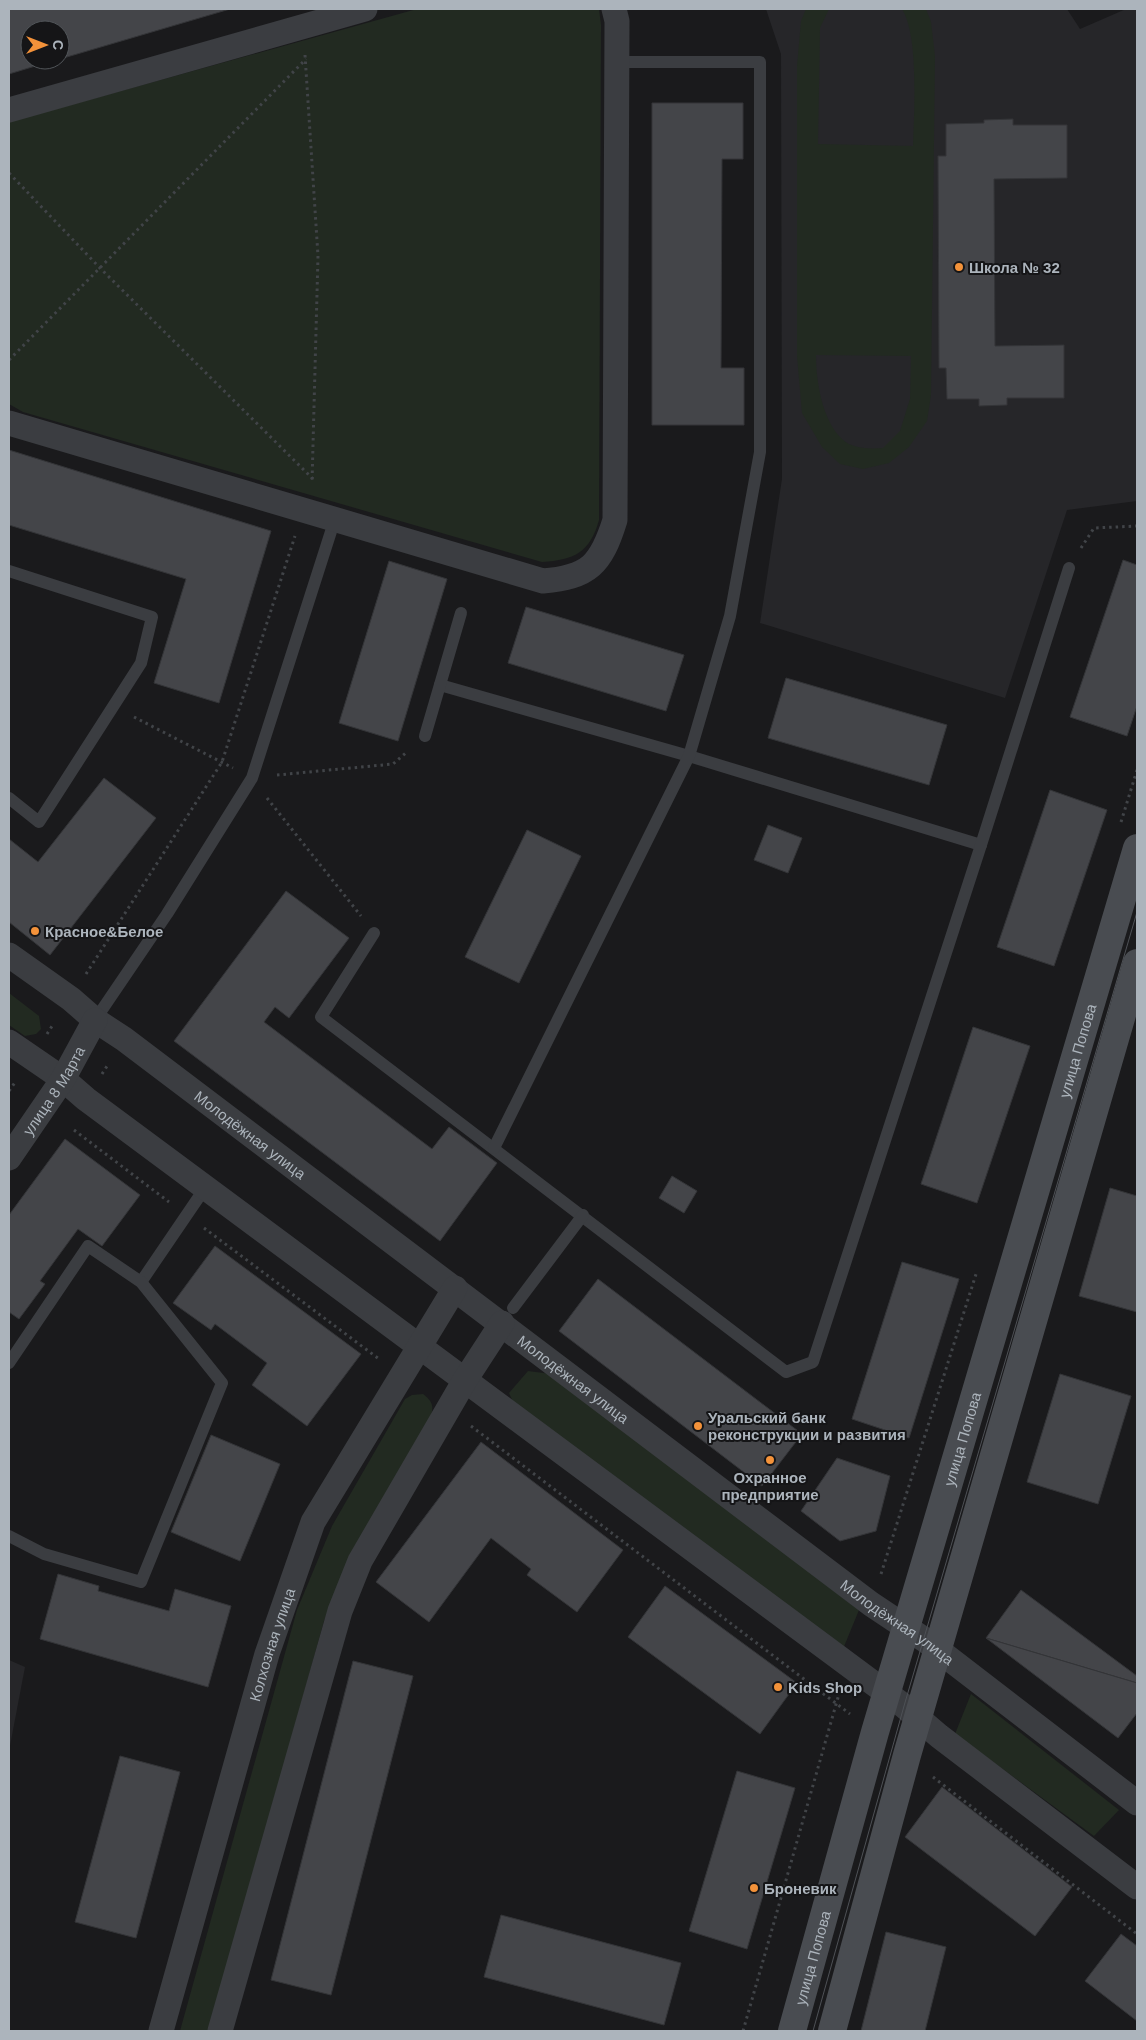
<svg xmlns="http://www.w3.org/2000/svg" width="1146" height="2040" font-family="Helvetica,sans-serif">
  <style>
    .built { fill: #262629 }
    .green { fill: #222a21; fill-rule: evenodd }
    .building { fill: #444549; stroke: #343538 }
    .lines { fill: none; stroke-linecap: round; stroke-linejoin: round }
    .path { stroke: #414448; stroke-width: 3; stroke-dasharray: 2.5 4; stroke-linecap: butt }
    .lane { stroke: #3b3d41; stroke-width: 12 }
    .street { stroke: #3b3d41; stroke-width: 25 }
    .secondary { stroke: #494c51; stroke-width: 28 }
    .tram { stroke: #4e5156; stroke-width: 1 }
    .poi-dot { fill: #f3923a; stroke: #151517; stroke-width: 2 }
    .labels { text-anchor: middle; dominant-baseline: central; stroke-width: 4; stroke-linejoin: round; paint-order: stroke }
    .poi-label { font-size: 15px; font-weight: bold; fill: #acb4bc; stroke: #151517; text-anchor: start }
    .street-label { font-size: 15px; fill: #acb4bc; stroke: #151517 }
  </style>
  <rect width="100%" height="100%" fill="#1a1a1c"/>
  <g class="built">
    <path d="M766,9H1067L1080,29L1126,9H1137V501L1067,510L1005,698L760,623L782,479L781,54Z"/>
    <path d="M9,1660L25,1667L9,1751Z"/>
  </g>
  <g class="green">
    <path d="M417,9H599L601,25L599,520C590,552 575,560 542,562L23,412L9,404V122Z"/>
    <path d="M806,9H829L820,28L818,144L913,146C914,112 919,36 902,9H926L931,22L935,56L931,395L927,421L909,447L889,463L863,469L840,464L822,447L802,413L797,356V66L801,21ZM816,355L911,356L910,399L900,431L883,448C870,449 852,449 842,439C822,420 816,381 816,355Z"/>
    <path d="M9,993L39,1016L41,1029L36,1034L25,1036L9,1025Z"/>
    <path d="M528,1371L551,1374L859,1610L843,1649L517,1411L509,1393Z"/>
    <path d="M423,1394C432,1401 434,1405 431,1416L348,1562L324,1621L210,2031H180L297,1610L332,1526L405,1399L412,1395Z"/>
    <path d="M971,1694L1119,1810L1094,1836L955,1734Z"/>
  </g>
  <g class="building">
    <path d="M9,9H230L60,59V30H30V60H55L9,74Z"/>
    <path d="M652,103H743V159H722L721,368H744V425H652Z"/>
    <path d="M1013,119V125H1067V178L994,179L995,346L1064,345V398H1007V405L979,406V399H947L946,368H939L938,156H946V124L984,123V120Z"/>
    <path d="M9,450L271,531L219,703L154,683L186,579L9,525Z"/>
    <path d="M1123,560L1137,565V706L1127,736L1070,717Z"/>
    <path d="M389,561L447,579L398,741L339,723Z"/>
    <path d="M526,607L684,655L666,711L508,663Z"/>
    <path d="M786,678L947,725L929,785L768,738Z"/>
    <path d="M104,778L156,818L50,955L9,922V839L38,862Z"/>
    <path d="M1050,790L1107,810L1054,966L997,947Z"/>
    <path d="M768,825L802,838L788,873L754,860Z"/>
    <path d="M527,830L581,856L519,983L465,957Z"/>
    <path d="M286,891L349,938L289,1018L275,1007L264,1022L432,1149L449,1127L497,1163L440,1241L174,1041Z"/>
    <path d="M973,1027L1030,1046L977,1203L921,1184Z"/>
    <path d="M65,1139L140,1195L102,1246L78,1229L40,1281L45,1284L19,1319L9,1312V1215Z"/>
    <path d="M672,1176L697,1191L684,1213L659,1198Z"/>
    <path d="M1110,1188L1137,1196V1312L1079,1296Z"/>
    <path d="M215,1246L361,1354L307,1426L252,1385L267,1363L215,1324L211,1330L173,1303Z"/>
    <path d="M902,1262L959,1279L909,1438L852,1419Z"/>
    <path d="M598,1279L802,1434L762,1486L559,1331Z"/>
    <path d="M1060,1374L1131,1396L1098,1504L1027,1482Z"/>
    <path d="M211,1435L280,1464L240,1561L171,1532Z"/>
    <path d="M481,1442L623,1550L577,1612L527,1575L531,1569L491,1538L429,1622L376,1582Z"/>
    <path d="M837,1458L890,1476L876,1531L840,1541L801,1511Z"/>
    <path d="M58,1574L99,1586L98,1591L169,1611L175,1589L231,1606L208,1687L40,1639Z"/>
    <path d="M665,1586L797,1683L760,1734L628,1637Z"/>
    <path d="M1021,1590L1137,1676V1683L986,1638Z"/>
    <path d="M986,1638L1137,1683V1713L1118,1738Z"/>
    <path d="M353,1661L413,1676L331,1995L271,1980Z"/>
    <path d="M120,1756L180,1772L136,1938L75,1922Z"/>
    <path d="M737,1771L795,1788L747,1949L689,1931Z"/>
    <path d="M942,1787L1072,1887L1035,1936L905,1837Z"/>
    <path d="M501,1915L681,1963L664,2025L484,1977Z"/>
    <path d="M886,1932L946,1947L925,2031H861Z"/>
    <path d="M1121,1934L1137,1946V2021L1085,1981Z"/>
  </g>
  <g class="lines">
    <g class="path">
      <path d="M305,55L318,256L312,483"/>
      <path d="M9,173L100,268L313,479"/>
      <path d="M9,360L306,59"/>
      <path d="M1081,548L1094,528L1137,526"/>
      <path d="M134,717L233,768"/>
      <path d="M277,775L393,764L408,751"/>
      <path d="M267,798L361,916"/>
      <path d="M1121,822L1137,770"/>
      <path d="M86,974L222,762L295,536"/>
      <path d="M47,1034L54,1023"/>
      <path d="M102,1074L109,1063"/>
      <path d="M9,1091L16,1081"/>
      <path d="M74,1130L169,1202"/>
      <path d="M204,1228L379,1359"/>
      <path d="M471,1426L850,1714"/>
      <path d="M881,1574L977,1271"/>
      <path d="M933,1777L1137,1934"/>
      <path d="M743,2031L839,1694"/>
    </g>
    <g class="lane">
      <path d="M9,571L152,617L141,663L39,822L9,798"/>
      <path d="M440,685L689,756L981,845"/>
      <path d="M425,736L461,613"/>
      <path d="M374,933L321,1017L786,1372L813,1362L981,845L1069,568"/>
      <path d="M95,1020L167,914L252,778L335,519"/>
      <path d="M494,1148L689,756L730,616L760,452V62H616"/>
      <path d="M141,1282L205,1188"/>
      <path d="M513,1308L583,1215"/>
      <path d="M9,1363L88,1246L141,1282L222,1383L141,1582L44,1554L9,1536"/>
    </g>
    <g class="street">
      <path d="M9,110L365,9"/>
      <path d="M9,423L543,581C589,577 601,565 615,520L617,21L614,9"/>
      <path id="s1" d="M9,955L71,999L95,1020L124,1039L871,1604L925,1640L1137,1803"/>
      <path d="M9,1042L63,1079L86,1099L904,1706L939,1736L1137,1887"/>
      <path id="s2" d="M9,1158L63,1079L95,1020"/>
      <path id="s3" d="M161,2031L267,1654L313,1522L455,1288"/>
      <path d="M220,2031L340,1611L360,1561L465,1380L502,1323"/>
    </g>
    <g class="secondary">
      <path id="s4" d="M792,2031L875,1732L1137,848"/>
      <path d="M832,2031L907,1755L1137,963"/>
    </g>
    <path class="tram" d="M813,2031L904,1706L1137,912"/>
  </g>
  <g class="poi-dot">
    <circle cx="959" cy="267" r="5"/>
    <circle cx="35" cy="931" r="5"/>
    <circle cx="698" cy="1426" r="5"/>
    <circle cx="770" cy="1460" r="5"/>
    <circle cx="778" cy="1687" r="5"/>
    <circle cx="754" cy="1888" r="5"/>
  </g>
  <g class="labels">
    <g class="poi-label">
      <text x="969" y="267">Школа № 32</text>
      <text x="45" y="931">Красное&amp;Белое</text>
      <text x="708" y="1417">Уральский банк<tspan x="708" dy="17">реконструкции и развития</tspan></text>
      <text x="770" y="1477" text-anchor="middle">Охранное<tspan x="770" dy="17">предприятие</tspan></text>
      <text x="788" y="1687">Kids Shop</text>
      <text x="764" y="1888">Броневик</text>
    </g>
    <g class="street-label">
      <text stroke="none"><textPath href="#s4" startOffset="1021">улица Попова</textPath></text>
      <text stroke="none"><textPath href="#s2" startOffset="81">улица 8 Марта</textPath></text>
      <text stroke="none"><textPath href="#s1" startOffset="301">Молодёжная улица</textPath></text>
      <text stroke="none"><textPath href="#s1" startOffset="706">Молодёжная улица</textPath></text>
      <text stroke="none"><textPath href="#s4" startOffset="616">улица Попова</textPath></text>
      <text stroke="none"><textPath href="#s1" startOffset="1111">Молодёжная улица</textPath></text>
      <text stroke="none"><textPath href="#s3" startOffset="402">Колхозная улица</textPath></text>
      <text stroke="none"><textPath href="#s4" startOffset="76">улица Попова</textPath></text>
    </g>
  </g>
  <rect width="1146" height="2040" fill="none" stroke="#acb4bc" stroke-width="20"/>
  <g transform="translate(45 45) rotate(90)"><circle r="24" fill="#151517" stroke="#515559"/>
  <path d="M0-4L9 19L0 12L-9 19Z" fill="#f3923a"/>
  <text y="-8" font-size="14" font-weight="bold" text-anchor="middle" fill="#acb4bc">С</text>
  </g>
</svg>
